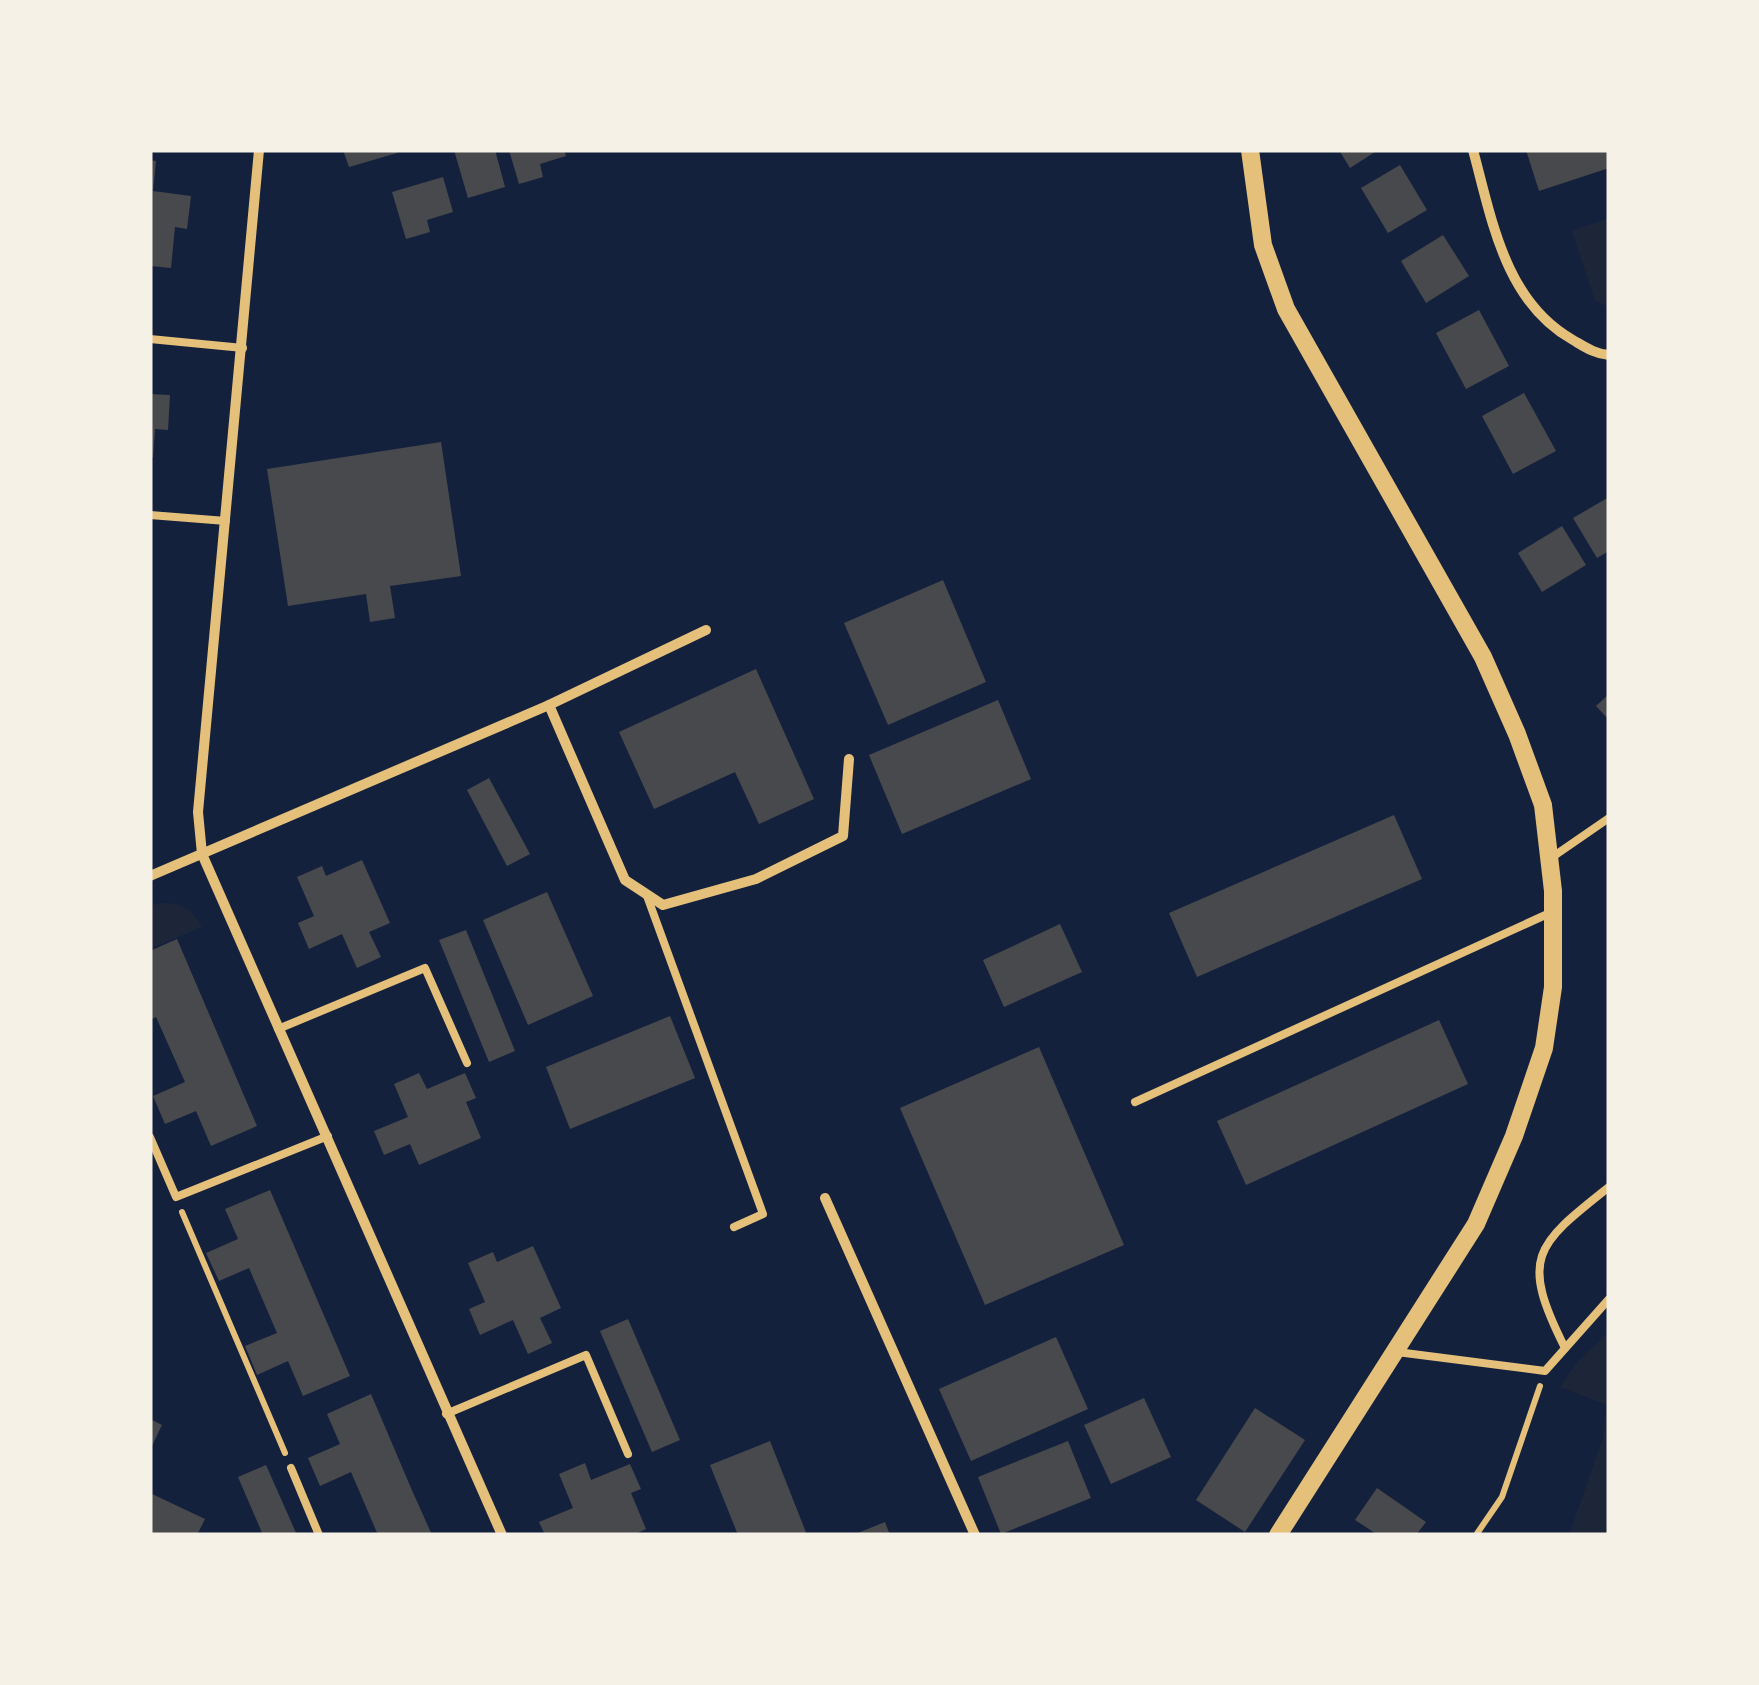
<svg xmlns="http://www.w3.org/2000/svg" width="1759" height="1685" font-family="Commissioner,sans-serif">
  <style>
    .green { fill: #1d2539 }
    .building { fill: #48494c }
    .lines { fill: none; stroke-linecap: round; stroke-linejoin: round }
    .path { stroke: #e5c07b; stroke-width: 6 }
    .service { stroke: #e5c07b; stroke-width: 8 }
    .minor { stroke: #e5c07b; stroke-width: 10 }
    .tertiary { stroke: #e5c07b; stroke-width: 18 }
  </style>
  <rect width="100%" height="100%" fill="#14213d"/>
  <g class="green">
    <path d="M1609,218V307L1595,301L1572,231Z"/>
    <path d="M160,903C180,902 192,909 202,927L150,949V906Z"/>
    <path d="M1609,1332V1535H1569L1603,1438L1607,1405L1560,1387L1578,1361Z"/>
  </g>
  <g class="building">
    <path d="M343,150H396L397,153L349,167Z"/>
    <path d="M454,150H495L505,187L468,198Z"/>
    <path d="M509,150H564L566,156L540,164L543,177L519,184Z"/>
    <path d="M1339,150H1378L1350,168Z"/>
    <path d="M1526,150H1609V168L1539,191Z"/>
    <path d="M150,160L156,161L153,191L191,196L187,229L175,227L171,268L150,266Z"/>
    <path d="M1400,165L1427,210L1388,233L1361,188Z"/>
    <path d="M443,177L453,212L427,220L430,232L406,239L392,192Z"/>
    <path d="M1443,235L1469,276L1426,303L1401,261Z"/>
    <path d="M1479,310L1509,366L1466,389L1436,333Z"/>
    <path d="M1524,393L1556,451L1513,474L1482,416Z"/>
    <path d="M150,394L170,395L168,430L155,429L153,457H150Z"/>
    <path d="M441,442L461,576L390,586L395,618L370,622L366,594L288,606L267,469Z"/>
    <path d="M1609,497V551L1597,558L1573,518Z"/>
    <path d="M1562,526L1586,565L1542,592L1518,553Z"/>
    <path d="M943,580L986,682L888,725L844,623Z"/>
    <path d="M756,669L814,799L759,824L735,772L654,809L619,732Z"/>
    <path d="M1609,694V720L1596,706Z"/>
    <path d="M998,700L1031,779L902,834L869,755Z"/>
    <path d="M489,778L530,854L507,866L467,790Z"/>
    <path d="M1394,815L1422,879L1197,977L1169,913Z"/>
    <path d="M362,860L390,923L369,932L381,957L357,968L342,934L309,949L298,923L314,916L297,877L322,866L326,876Z"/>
    <path d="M547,892L593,996L528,1025L483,920Z"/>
    <path d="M1060,924L1082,972L1004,1007L983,960Z"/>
    <path d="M466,930L515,1051L489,1062L439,940Z"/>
    <path d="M177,939L257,1126L211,1146L196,1111L165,1124L153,1096L185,1082L156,1017L150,1020V951Z"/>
    <path d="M670,1016L695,1078L570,1129L546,1067Z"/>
    <path d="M1439,1020L1468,1084L1246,1185L1217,1121Z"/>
    <path d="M1039,1047L1124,1245L985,1305L900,1108Z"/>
    <path d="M419,1073L427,1089L465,1073L476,1098L466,1102L481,1138L419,1165L410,1144L384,1155L374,1131L408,1117L394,1084Z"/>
    <path d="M270,1190L350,1376L303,1396L288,1361L257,1375L245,1346L277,1333L249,1268L219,1281L206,1253L238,1239L225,1209Z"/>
    <path d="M533,1246L561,1308L540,1318L552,1343L528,1354L513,1320L480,1335L469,1309L485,1302L468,1263L493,1252L497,1262Z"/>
    <path d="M628,1319L680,1440L652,1452L600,1331Z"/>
    <path d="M1056,1337L1088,1409L971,1461L939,1389Z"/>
    <path d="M371,1394L411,1488L432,1535H378L351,1472L320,1486L308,1458L340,1444L327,1414Z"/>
    <path d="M1144,1398L1171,1457L1111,1484L1084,1425Z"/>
    <path d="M1255,1408L1305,1440L1245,1532L1196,1500Z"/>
    <path d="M150,1419L162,1425L150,1450Z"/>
    <path d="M770,1441L807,1535H738L710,1465Z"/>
    <path d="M1068,1441L1091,1498L1001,1534L978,1477Z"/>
    <path d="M585,1463L591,1480L630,1464L641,1489L631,1493L646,1529L633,1535H545L539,1522L573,1508L559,1474Z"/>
    <path d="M266,1465L297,1535H263L238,1477Z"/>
    <path d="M1377,1488L1426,1522L1416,1535H1378L1355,1520Z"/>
    <path d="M150,1493L205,1519L197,1535H150Z"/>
    <path d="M885,1522L890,1535H853Z"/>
  </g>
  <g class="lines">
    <g class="path">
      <path d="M182,1212L285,1453"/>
      <path d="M1476,1535L1502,1497L1540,1386"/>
    </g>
    <g class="service">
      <path d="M150,339L243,348"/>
      <path d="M150,515L226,521"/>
      <path d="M1551,858L1609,818"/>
      <path d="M647,896L763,1214L734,1227"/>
      <path d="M278,1029L425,968L467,1063"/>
      <path d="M1135,1102L1552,912"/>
      <path d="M150,1137L176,1197L328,1136"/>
      <path d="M1565,1348C1520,1258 1534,1246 1609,1187"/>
      <path d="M1397,1352L1545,1371L1609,1299"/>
      <path d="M446,1414L586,1355L628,1454"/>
      <path d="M291,1468L319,1535"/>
    </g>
    <g class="minor">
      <path d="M259,150L198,812L202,854L502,1535"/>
      <path d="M1473,150C1492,220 1505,302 1573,340C1585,347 1595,354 1609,355"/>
      <path d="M549,705L706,630"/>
      <path d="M150,876L549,705L625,880L663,905L756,879L843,836L849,759"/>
      <path d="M825,1198L975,1535"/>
    </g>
    <path class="tertiary" d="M1250,150L1263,245L1286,309L1483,657L1517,734L1543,805L1553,891V987L1544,1048L1514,1136L1476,1224L1278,1535"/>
  </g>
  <rect width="1759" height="1685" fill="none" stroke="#f6f1e7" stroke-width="305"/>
</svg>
